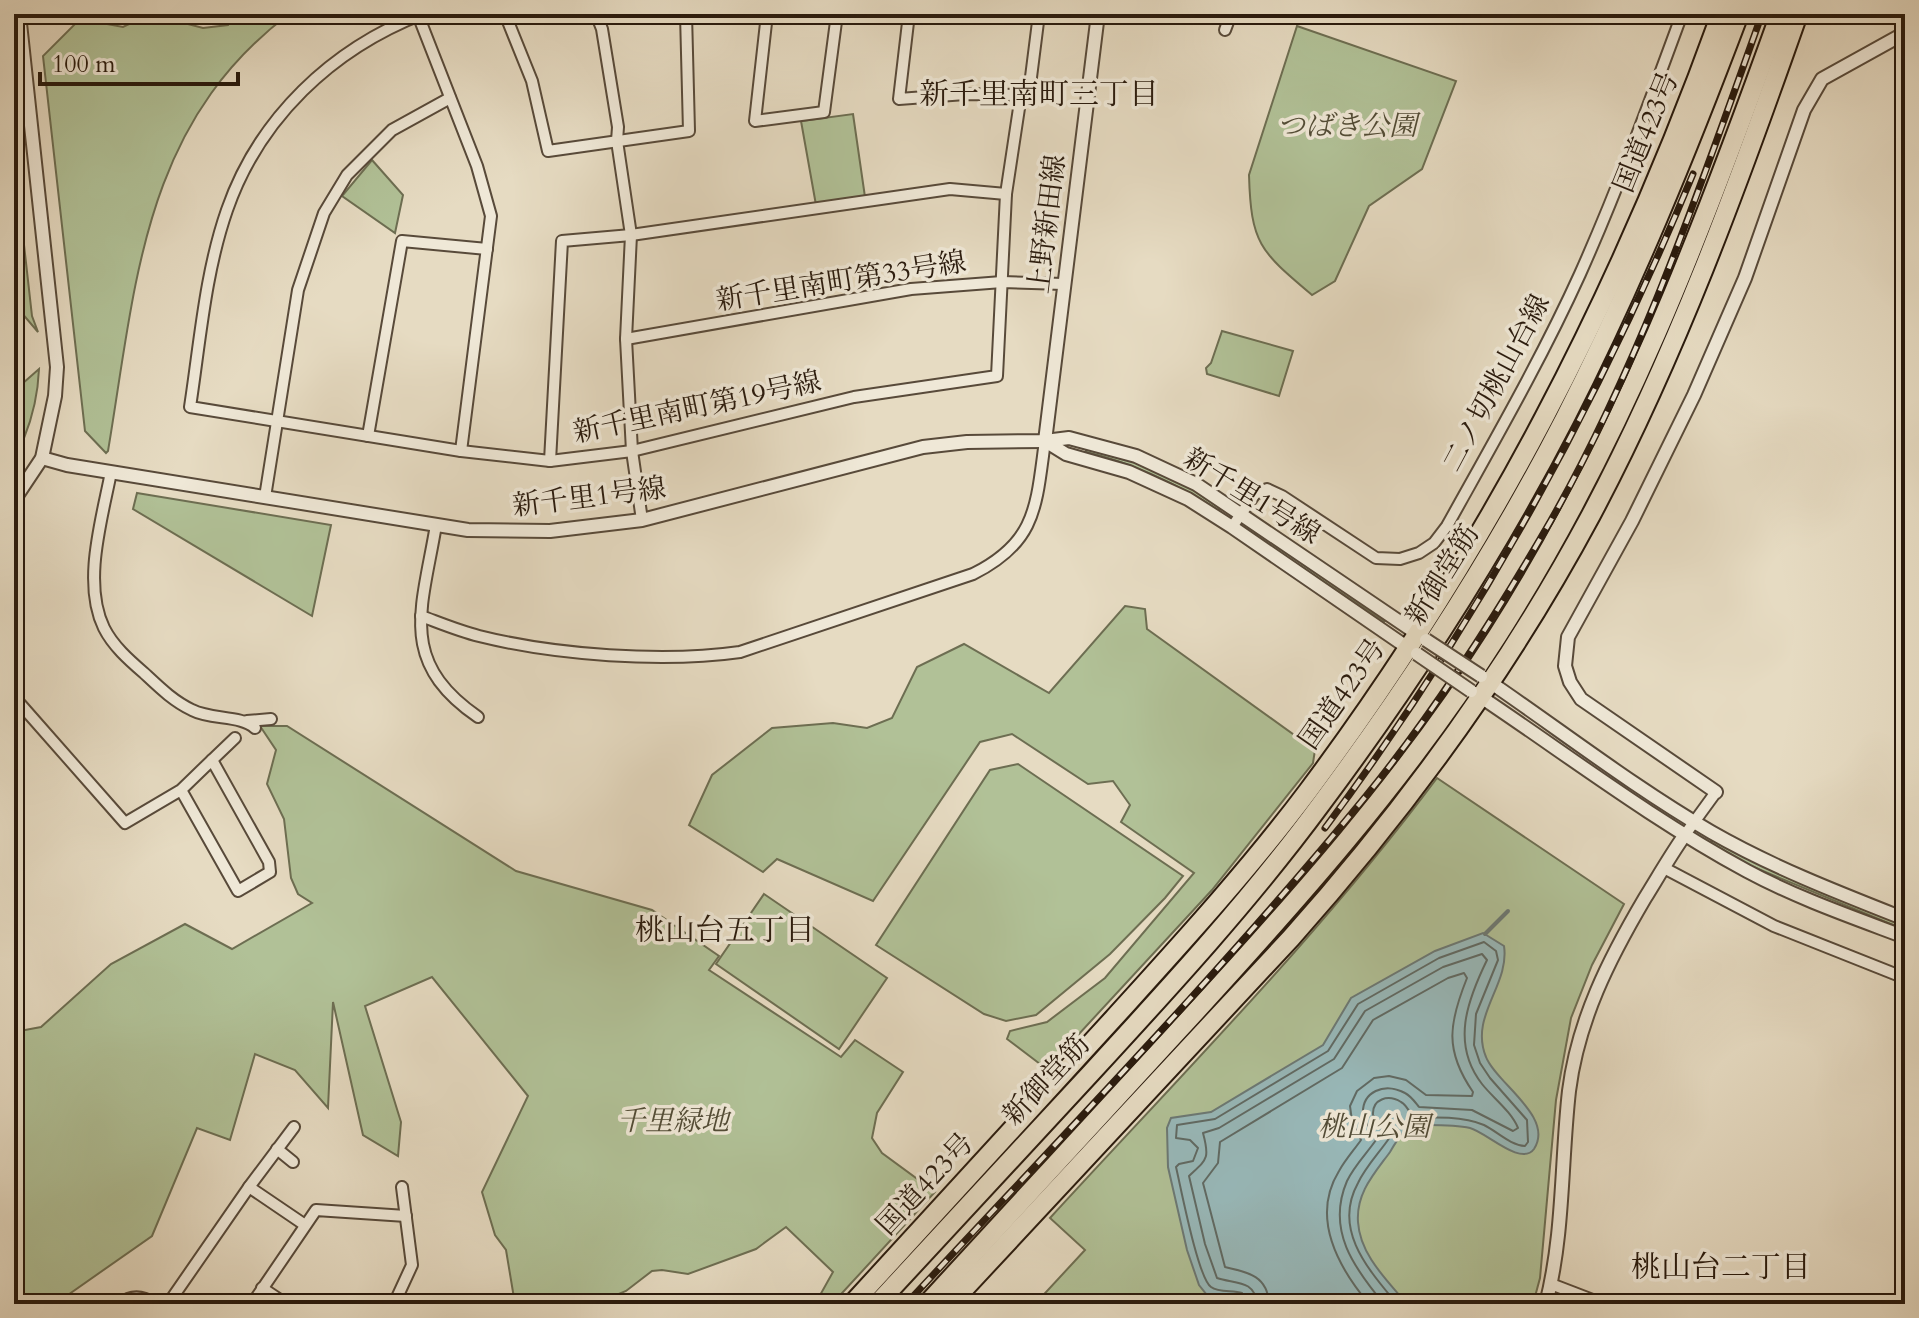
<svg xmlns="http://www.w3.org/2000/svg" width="1919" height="1318" font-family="Cardo,'Noto Serif JP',serif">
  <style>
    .green { fill: #b1c197; stroke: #6d6e52; stroke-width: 2 }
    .water { fill: #98b9ba; stroke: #6c7975; stroke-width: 2 }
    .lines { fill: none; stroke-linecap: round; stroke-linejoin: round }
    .shore { stroke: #606a64; stroke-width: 2 }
    .stream { stroke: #6c7975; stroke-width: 4 }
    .minor-casing { stroke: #584a3a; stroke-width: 14 }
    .tertiary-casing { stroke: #584a3a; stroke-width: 16 }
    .trunk-casing { stroke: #291a0d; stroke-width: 22 }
    .minor { stroke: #efe8d7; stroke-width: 10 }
    .tertiary { stroke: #efe8d7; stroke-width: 12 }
    .trunk { stroke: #e6dbc2; stroke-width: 18 }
    .rail-casing { stroke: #291a0d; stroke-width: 7 }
    .rail { stroke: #efe8d7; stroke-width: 4; stroke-dasharray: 12; stroke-linecap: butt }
    .tertiary-bridge-casing { stroke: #584a3a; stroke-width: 16; stroke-linecap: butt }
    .tertiary-bridge { stroke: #efe8d7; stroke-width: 12 }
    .labels { text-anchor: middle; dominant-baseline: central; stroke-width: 7; stroke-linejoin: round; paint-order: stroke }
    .park-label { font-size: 28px; font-style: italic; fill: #524c36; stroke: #efe8d7 }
    .street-label { font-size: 28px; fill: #291a0d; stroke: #efe8d7 }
    .neighbourhood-label { font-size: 30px; fill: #291a0d; stroke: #efe8d7 }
  </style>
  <rect width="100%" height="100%" fill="#e6dbc2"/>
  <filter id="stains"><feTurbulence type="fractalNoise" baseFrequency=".0025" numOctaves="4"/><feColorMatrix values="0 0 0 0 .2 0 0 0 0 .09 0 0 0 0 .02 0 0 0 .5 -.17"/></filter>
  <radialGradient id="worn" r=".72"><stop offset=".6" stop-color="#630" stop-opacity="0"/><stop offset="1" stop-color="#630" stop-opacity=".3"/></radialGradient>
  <g class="green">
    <path d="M150,14L203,28L228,25L231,14H289C142,125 136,285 108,451L106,453L85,431L43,56L80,19L123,27Z"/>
    <path d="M1297,26L1456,81L1422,169L1369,206L1335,281L1312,295C1260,251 1251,244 1249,175Z"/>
    <path d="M853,114L865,197L816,205L801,121Z"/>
    <path d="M372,160L403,195L395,233L342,196Z"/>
    <path d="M14,229L23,236L32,316L38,332L14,304V287L20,288L14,282Z"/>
    <path d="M1222,331L1293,351L1279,396L1207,374L1206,368L1211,363Z"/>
    <path d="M39,369C38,393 33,416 24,438L14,440V391Z"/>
    <path d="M1086,448C1128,459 1190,478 1221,509L1218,510C1177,484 1133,463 1086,452Z"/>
    <path d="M137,493L331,525L312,616L133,509Z"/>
    <path d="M1256,532L1381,616L1385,622L1258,538L1255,536Z"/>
    <path d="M1125,606L1145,609L1147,629L1315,750L1313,763L1212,890L1054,1061L1040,1064L1007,1039L1010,1031L1047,1022L1105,978L1194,873L1121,822L1130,805L1113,781L1088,784L1012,734L980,742L873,901L777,859L763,872L689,825L712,775L772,728L833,723L867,728L892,718L917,667L964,644L1049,693Z"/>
    <path d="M260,726H287L516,871L652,910L719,956L709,970L841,1057L855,1040L903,1072L877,1113L872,1138L882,1153L935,1192L832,1304H819V1297L833,1272L786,1227L756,1249L688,1274L662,1270L652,1271L626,1291L595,1304H515L506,1250L495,1235L482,1192L528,1096L432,977L365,1006L401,1122L398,1156L363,1135L333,1002L328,1108L295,1070L255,1054L230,1140L197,1128L152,1236L55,1304H14V1032L41,1027L111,964L185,924L232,949L312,903L298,894L291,878L284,819L267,784L276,750Z"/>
    <path d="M1018,764L1183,876L1165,898L1110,954L1036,1015L1006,1021L984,1014L876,945L990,770Z"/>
    <path d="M1437,778L1624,904L1592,965L1571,1018L1556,1100L1540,1278L1533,1304H1035L1085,1250L1050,1218C1182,1074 1320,935 1437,778Z"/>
    <path d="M1713,840L1781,875L1905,925V930L1751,866L1710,843Z"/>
    <path d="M764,894L887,978L839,1049L716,964Z"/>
  </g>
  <path class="water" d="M1483,933L1504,946C1510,985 1469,1016 1486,1057C1496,1083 1555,1117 1534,1149C1521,1167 1486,1132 1470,1128C1457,1125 1440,1125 1427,1125C1419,1125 1410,1126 1404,1132C1399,1137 1394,1145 1390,1152C1374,1174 1356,1193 1358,1222C1360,1255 1387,1280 1407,1304H1248L1207,1295L1199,1285L1187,1250L1168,1167L1167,1128L1171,1118L1211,1112L1323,1045L1351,998L1435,951Z"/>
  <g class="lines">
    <g class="shore">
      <path d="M1247,1304L1242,1293C1233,1290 1219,1293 1211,1287C1198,1278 1181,1188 1176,1167L1179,1164L1193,1161L1198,1148L1190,1140L1176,1138L1177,1125L1215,1119L1328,1051L1358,1004L1439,958L1484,942L1496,951L1498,960L1476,1014L1474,1045L1480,1063L1490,1078L1527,1120L1528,1142L1525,1146C1510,1145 1498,1132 1484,1125C1463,1116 1435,1117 1413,1118C1410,1113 1407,1105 1401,1102C1388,1094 1372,1099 1373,1115L1390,1137C1380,1152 1366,1166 1358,1183C1332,1230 1369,1270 1397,1304"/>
      <path d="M1257,1304C1255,1279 1234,1284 1217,1278L1205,1244L1189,1176C1207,1159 1210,1159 1203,1133L1219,1128L1334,1059L1365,1011L1443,967L1482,954L1487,960C1467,1001 1451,1044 1482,1084C1493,1098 1511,1111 1518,1128L1513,1131L1472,1110L1419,1107C1415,1102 1411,1096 1405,1093C1385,1082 1361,1091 1363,1116L1376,1140C1367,1153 1354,1166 1347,1181C1326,1230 1354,1268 1384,1304"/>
      <path d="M1269,1304C1268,1276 1248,1272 1225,1267L1203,1183L1218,1163L1220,1142L1342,1068L1373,1020L1448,978L1464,973L1467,978C1449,1023 1444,1050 1473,1092L1472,1096L1426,1095L1406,1080L1389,1076L1374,1078L1357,1091L1350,1106L1352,1121L1361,1140C1354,1150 1345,1160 1339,1171C1310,1218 1338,1267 1369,1304"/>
    </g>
    <path class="stream" d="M1485,934L1508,911"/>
    <defs>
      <g id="minor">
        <path d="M422,14C332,49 259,118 227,210C205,273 200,342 190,407L461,451L550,461L632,451L854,397L997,376L1006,194L1021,95L1030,85L1039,14"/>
        <path d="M505,14L532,81L548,151L689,131L686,14"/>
        <path d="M596,14L602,29L618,127L617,141L631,235L626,339L632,451L642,520"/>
        <path d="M767,14L755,121L824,112L837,14"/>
        <path d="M909,14L899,99L965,94L1021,95"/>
        <path d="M1025,14L1039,16"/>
        <path d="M418,15L477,166L491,216L461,451"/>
        <path d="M1225,30L1231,14"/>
        <path d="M626,339L911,289L1002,282L1063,284"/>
        <path d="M368,436L402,241L487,249"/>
        <path d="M550,461L562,241L631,235L950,189L1006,194"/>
        <path d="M111,472C102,519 82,583 104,628C113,646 129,660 144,673C159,687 173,701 192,710C211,720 241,715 255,728"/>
        <path d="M265,497L298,290L324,213L347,175L392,130L450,98"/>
        <path d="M436,525C422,609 397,661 478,717"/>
        <path d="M1232,527L1255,494L1267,489L1282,496L1376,558L1400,559L1419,553L1434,543L1447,526C1493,443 1541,360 1580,274C1618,189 1650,101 1682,14"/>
        <path d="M421,616C440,623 459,631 479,636C555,655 663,663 740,652L973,574C1037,542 1036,506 1045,441"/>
        <path d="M14,697L125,823L181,790L212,760L269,862L270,872L238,891L181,790"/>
        <path d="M247,721L271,719"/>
        <path d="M212,760L235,738"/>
        <path d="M1684,836L1716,792"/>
        <path d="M1664,868L1774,926L1905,978"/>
        <path d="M277,1149L293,1162"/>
        <path d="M249,1187L305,1225"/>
        <path d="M1551,1284L1603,1304"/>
        <path d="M262,1288L286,1304"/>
        <path d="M14,1298V1300"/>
        <path d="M120,1304C132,1294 143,1296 155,1304"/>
        <path d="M168,1304L249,1187L294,1127"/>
        <path d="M252,1304L316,1210L406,1216"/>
        <path d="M394,1304L412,1265L402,1187"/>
      </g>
      <g id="tertiary">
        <path d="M1045,441L1066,454L1129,472L1188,499L1232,527L1411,650"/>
        <path d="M1045,441L1098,14"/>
        <path d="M42,458L67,465L468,530L550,531L642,520L923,447L967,442L1045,441L1069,438L1136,456L1196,484L1422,637"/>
        <path d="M14,500L42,458L55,396L57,367L19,14"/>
        <path d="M1484,678C1559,729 1632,786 1711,832C1772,867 1839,893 1905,919"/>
        <path d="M1475,693C1565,753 1651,819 1747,871C1797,898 1852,917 1905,937"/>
        <path d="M1716,792L1581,699L1570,682L1565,666L1568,637L1632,521L1694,395L1745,278L1804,110L1822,79L1905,33"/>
        <path d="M1546,1304C1564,1234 1561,1162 1569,1091C1578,1020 1609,959 1645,898C1658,877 1670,856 1684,836"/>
      </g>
      <g id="trunk">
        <path d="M852,1304C940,1209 1027,1114 1113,1019C1180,945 1248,871 1308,791C1488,550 1619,297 1721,14"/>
        <path d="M877,1304C948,1227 1019,1150 1091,1073C1171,986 1251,899 1321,804C1412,682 1495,554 1565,418C1632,287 1687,152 1739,14"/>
        <path d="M927,1304C1010,1213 1094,1123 1177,1032C1293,906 1406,780 1498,635C1623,439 1702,232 1780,14"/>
        <path d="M950,1304L1291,938C1406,809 1509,668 1591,515C1676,355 1738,185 1798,14"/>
      </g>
    </defs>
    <use href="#minor" class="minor-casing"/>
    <use href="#tertiary" class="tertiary-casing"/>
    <use href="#trunk" class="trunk-casing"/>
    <use href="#minor" class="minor"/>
    <use href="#tertiary" class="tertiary"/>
    <use href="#trunk" class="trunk"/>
    <defs>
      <g id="rail">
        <path d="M1325,828C1475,627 1597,406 1693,174"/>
        <path d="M906,1304C1061,1137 1221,973 1366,796C1435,711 1495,617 1550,522C1641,362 1700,187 1762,14"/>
      </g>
    </defs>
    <use href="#rail" class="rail-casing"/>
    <use href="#rail" class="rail"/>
    <defs>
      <g id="tertiary-bridge">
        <path d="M1426,640L1481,676"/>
        <path d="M1417,654L1471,691"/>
      </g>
    </defs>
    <use href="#tertiary-bridge" class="tertiary-bridge-casing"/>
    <use href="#tertiary-bridge" class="tertiary-bridge"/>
  </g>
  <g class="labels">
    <g class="park-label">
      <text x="1347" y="126">つばき公園</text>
      <text x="673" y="1121">千里緑地</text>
      <text x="1374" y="1127">桃山公園</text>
    </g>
    <g class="street-label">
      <text transform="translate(1646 132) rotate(-68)">国道423号</text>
      <text transform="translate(1047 224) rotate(-83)">上野新田線</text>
      <text transform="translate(841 281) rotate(-9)">新千里南町第33号線</text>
      <text transform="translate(1496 383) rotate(-62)">二ノ切桃山台線</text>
      <text transform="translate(697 407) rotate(-12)">新千里南町第19号線</text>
      <text transform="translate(1252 496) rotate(32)">新千里1号線</text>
      <text transform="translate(589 497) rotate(-7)">新千里1号線</text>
      <text transform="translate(1442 575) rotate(-58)">新御堂筋</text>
      <text transform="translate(1342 694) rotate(-55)">国道423号</text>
      <text transform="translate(1046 1080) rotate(-47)">新御堂筋</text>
      <text transform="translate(925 1184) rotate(-47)">国道423号</text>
    </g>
    <g class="neighbourhood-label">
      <text x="1039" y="94">新千里南町三丁目</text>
      <text x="725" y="930">桃山台五丁目</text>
      <text x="1721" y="1267">桃山台二丁目</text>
    </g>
  </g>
  <rect width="1919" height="1318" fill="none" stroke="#e6dbc2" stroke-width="48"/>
  <rect x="16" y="16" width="1887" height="1286" fill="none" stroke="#291a0d" stroke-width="4"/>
  <rect x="24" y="24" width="1871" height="1270" fill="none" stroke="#291a0d" stroke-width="2"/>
  <path d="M40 72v12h198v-12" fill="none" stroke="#291a0d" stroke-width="4"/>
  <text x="52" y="72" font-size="24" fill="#291a0d" stroke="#efe8d7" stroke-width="6" paint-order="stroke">100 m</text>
  <rect width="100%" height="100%" filter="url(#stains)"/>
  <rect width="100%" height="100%" fill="url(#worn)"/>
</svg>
